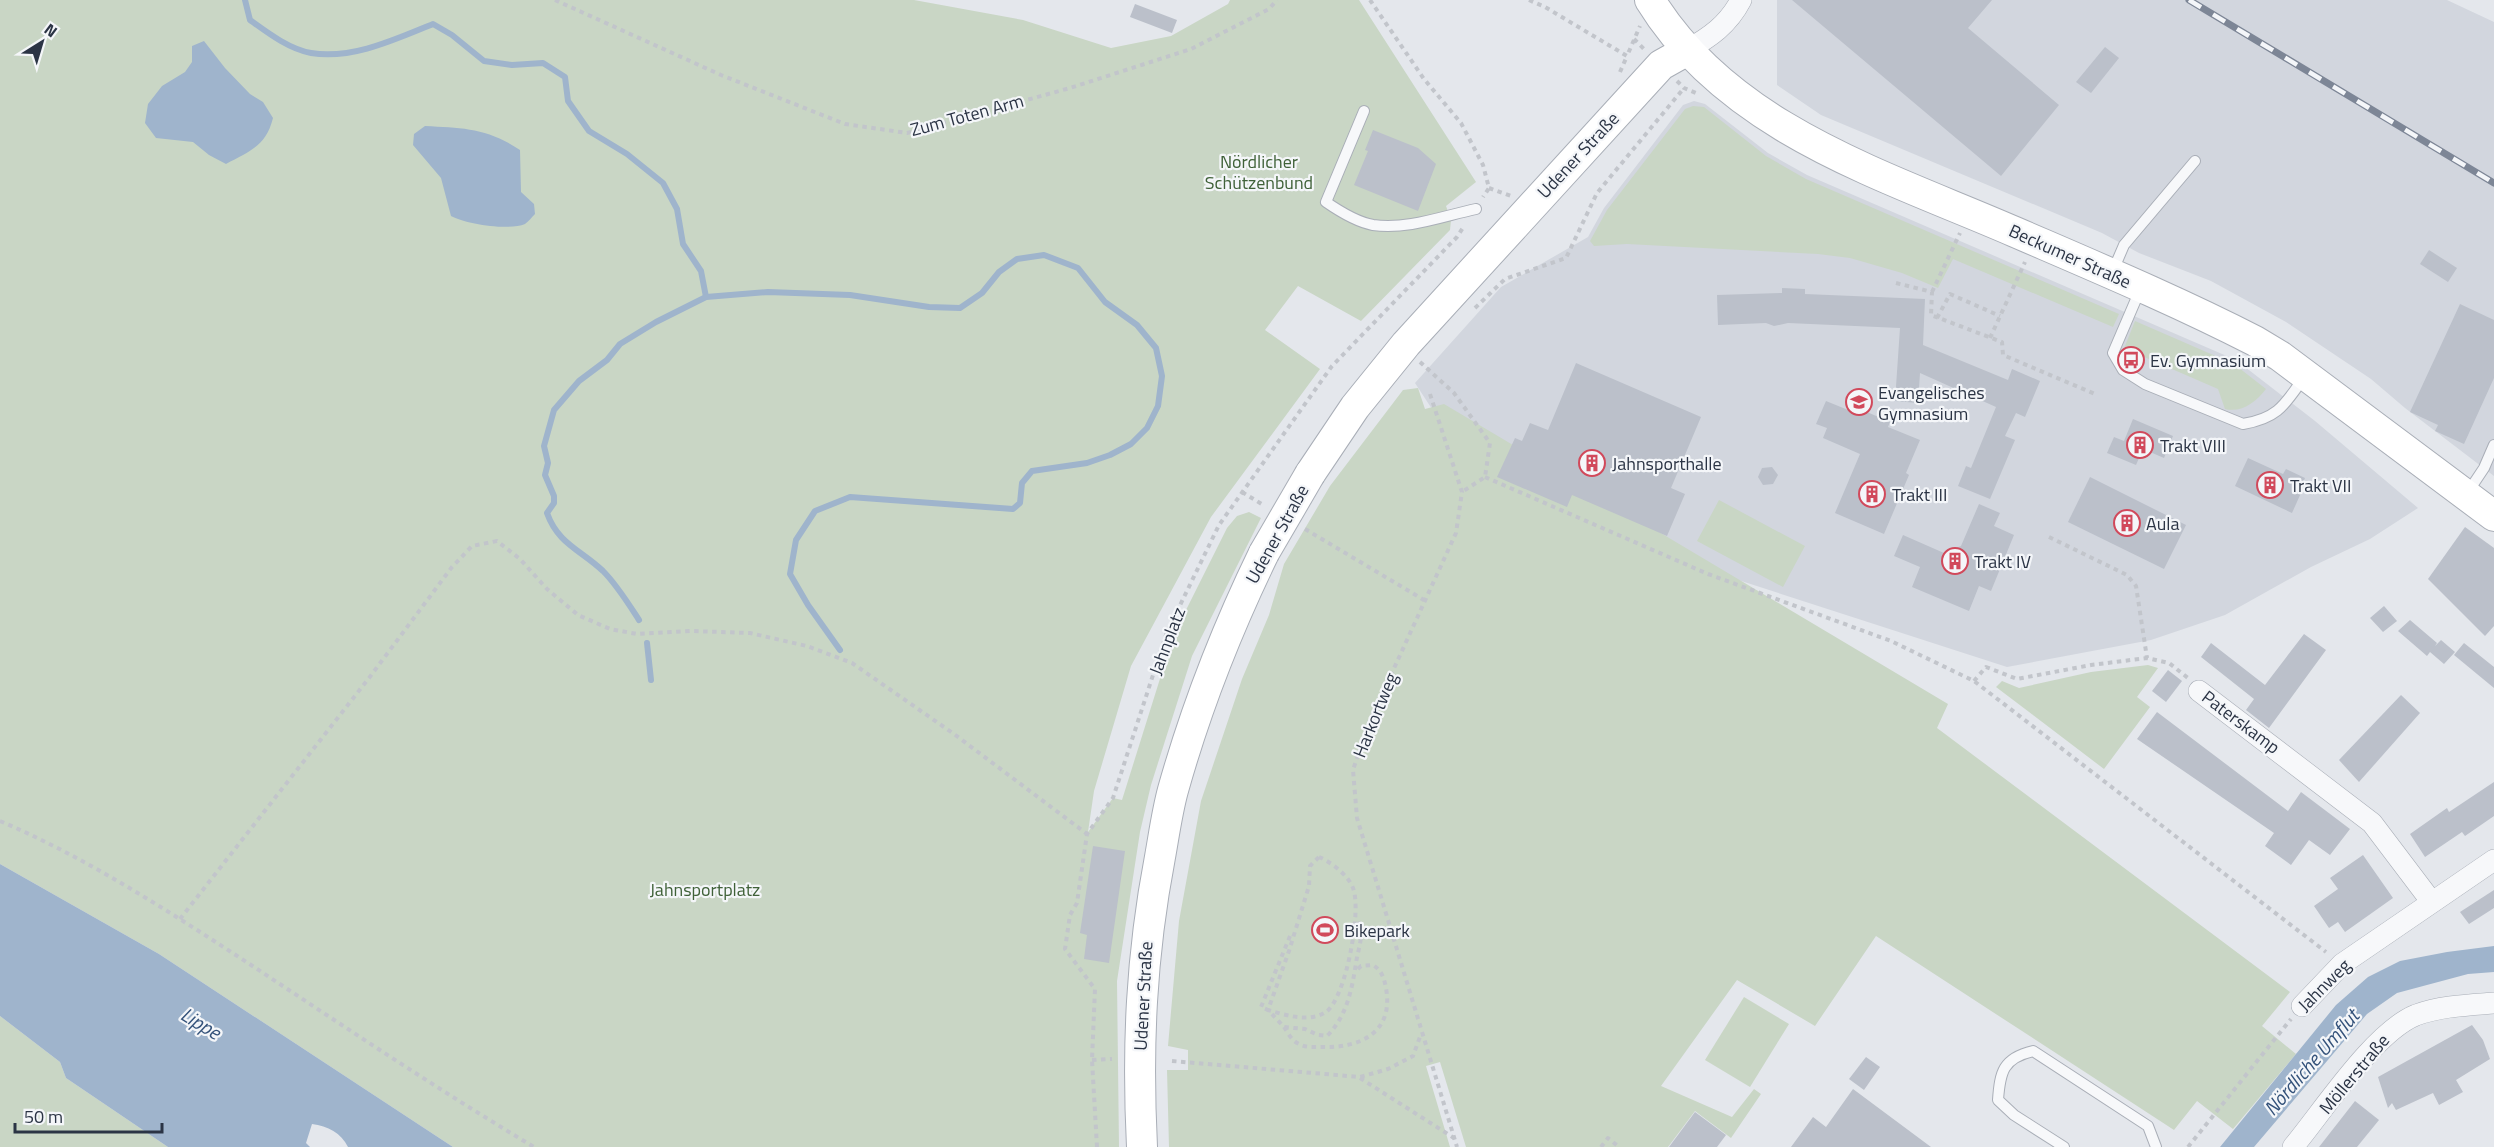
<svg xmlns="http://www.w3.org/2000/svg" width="2494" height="1147" font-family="'Titillium Web',sans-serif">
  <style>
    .built { fill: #d2d6de }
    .green { fill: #c9d6c5 }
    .water { fill: #9fb4cc }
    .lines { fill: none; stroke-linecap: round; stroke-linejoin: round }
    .stream { stroke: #9fb4cc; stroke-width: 6 }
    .building { fill: #bbc0ca }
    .service-casing { stroke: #a9aeb7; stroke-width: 12 }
    .minor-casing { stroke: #a9aeb7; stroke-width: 22 }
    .secondary-casing { stroke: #a9aeb7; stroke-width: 32 }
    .path { stroke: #c2c5cb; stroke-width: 4; stroke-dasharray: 4.5 4.5; stroke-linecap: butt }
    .service { stroke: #f7f8fa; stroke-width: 10 }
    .minor { stroke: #f7f8fa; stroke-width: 21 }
    .secondary { stroke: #fff; stroke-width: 30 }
    .rail-casing { stroke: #7d8696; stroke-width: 7 }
    .rail { stroke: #f4f6f9; stroke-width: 4.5; stroke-dasharray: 14; stroke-linecap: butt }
    .secondary-bridge-casing { stroke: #a9aeb7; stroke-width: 32; stroke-linecap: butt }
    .secondary-bridge { stroke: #fff; stroke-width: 30 }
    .labels { text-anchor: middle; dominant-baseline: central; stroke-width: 4.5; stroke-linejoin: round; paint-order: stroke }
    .street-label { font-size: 18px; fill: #2b3445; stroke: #f4f6f9 }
    .park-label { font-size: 18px; fill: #3f6138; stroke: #f4f6f9 }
    .poi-label { font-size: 18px; fill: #2b3445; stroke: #f4f6f9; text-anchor: start }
    .water-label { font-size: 20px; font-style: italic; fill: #34527a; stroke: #f4f6f9 }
  </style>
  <rect width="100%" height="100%" fill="#e4e7ec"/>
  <g class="built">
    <path d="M1777,0H2447L2494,22V476L2405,408L2371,379L2286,322L2211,281L2139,253L2102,233L1821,115L1777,85Z"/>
    <path d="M1694,101L1705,104L1768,153L1807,175L2236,360L2315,421L2418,508L2370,539L2311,567L2225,615L2151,640L2007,667L1667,557L1477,478L1415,383L1501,287L1588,237L1604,208L1683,105Z"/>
  </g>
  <g class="green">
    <path d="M0,0H914L1023,20L1111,48L1171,36L1228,4L1230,0H1359L1476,182L1446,206L1451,220L1450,230L1361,321L1298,286L1265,330L1320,369L1211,517L1131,666L1094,791L1088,832L1113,798L1122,800L1174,634L1227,528L1237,516L1249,512L1261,518L1192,656L1151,785L1140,832L1117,981L1119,1147H453L159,954L0,864Z"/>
    <path d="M1693,106L1704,107L1766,156L1806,179L2119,314L2113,327L1953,259L1938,288L1902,273L1850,258L1818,254L1627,244L1594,246L1590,241L1607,210L1685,109Z"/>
    <path d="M2135,321L2234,364L2266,389C2256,402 2242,413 2225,409L2218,389L2135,353L2119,361Z"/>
    <path d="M1418,388L1425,409L1444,404L1948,704L1937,728L2290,992L2262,1026L2296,1054L2233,1129L2197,1101L2174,1130L1876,936L1815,1026L1737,980L1661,1086L1732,1117L1754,1089L1761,1094L1731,1138L1695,1111L1668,1147H1466L1440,1062L1426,1066L1450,1147H1169L1167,1070H1188V1050L1168,1046L1179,921L1201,801L1242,679L1269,615L1284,564L1330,486L1403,390Z"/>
    <path d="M1719,500L1805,546L1783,587L1697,541Z"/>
    <path d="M2148,665L2158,668L2137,697L2150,707L2104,769L1996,687L2002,681L2019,688L2091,672Z"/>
    <path d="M1744,997L1789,1024L1750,1087L1705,1060Z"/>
    <path d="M0,1016L60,1062L66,1078L168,1147H0Z"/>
  </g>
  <g class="water">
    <path d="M204,41L225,68L250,94L263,102L273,118C266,146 250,151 226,164L209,155L193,142L156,138L145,123L148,104L162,86L185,72L192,62V46Z"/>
    <path d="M425,126C463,128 487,128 520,150L521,192L534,204L535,214C532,217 528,222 525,224C509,231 465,224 451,216L441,178L413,145L414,134Z"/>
    <path d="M0,864L159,954L453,1147H348C341,1133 328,1126 312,1124L306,1143L310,1147H168L66,1078L60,1062L0,1016Z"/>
    <path d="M2494,946V972L2468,974L2397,993L2367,1014L2254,1147H2220L2336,1005L2368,977L2400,961L2447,952Z"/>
  </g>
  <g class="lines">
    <g class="stream">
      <path d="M245,0L250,20C268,33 289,49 311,53C352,60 396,39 433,24L452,35L484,61L512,65L543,63L565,77L568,101L589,131L627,154L663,183L677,209L683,244L701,271L706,297"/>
      <path d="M639,620C628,603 617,585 603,571C581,550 558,544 547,513L554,503V496L545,475L548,463L544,446L554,410L579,381L607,360L620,344L656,322L706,297L768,292L850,295L929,307L960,308L982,293L999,272L1017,259L1044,255L1078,268L1105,302L1137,325L1156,348L1162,376L1158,406L1147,428L1131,444L1110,455L1087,463L1032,471L1022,483L1020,503L1013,509L850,497L815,511L796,540L790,574L808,605L840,650"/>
      <path d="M647,643L651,680"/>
    </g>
  </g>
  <g class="building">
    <path d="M1792,0H1992L1968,28L2059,105L2001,176Z"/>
    <path d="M1135,4L1177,20L1172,33L1130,17Z"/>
    <path d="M2105,47L2119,58L2091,93L2076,82Z"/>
    <path d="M1373,130L1418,148L1436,164L1418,211L1354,185L1368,151L1365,150Z"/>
    <path d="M2429,250L2457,268L2448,282L2420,264Z"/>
    <path d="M1782,288L1805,289V294L1925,299L1923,345L2008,380L2012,369L2040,381L2025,417L2016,413L2005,436L2015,440L1990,499L1958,486L1966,466L1971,468L1996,407L1920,373L1918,403L1895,401L1900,328L1788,323L1774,326L1766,323L1718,325L1717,295L1782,293Z"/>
    <path d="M2460,304L2494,320V378L2464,444L2435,431L2438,425L2410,412Z"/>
    <path d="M1576,363L1701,417L1671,488L1685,494L1667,536L1572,495L1567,507L1497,477L1515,438L1522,441L1530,423L1548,430Z"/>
    <path d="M1826,401L1858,414L1860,409L1890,422L1888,427L1920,440L1906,473L1909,475L1884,534L1835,513L1860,454L1823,438L1827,428L1816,424Z"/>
    <path d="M2133,419L2173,436L2164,458L2143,449L2136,465L2107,453L2114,437L2124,441Z"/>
    <path d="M2248,458L2283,474L2286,469L2305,478L2303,483L2305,484L2292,513L2235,486Z"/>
    <path d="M1772,467L1778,475L1773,484L1763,485L1758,477L1762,468Z"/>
    <path d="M2090,477L2186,525L2164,569L2068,522Z"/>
    <path d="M1979,504L2000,513L1994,526L2014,535L1991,591L1979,586L1969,611L1912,587L1920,567L1894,556L1903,535L1944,553L1961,546Z"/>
    <path d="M2465,527L2494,548V626L2485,636L2428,579Z"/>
    <path d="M2384,606L2397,621L2383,632L2370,618Z"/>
    <path d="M2410,620L2437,643L2435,646L2441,640L2455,652L2444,664L2430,652L2427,656L2398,631Z"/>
    <path d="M2304,634L2326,650L2269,728L2246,710L2254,699L2201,657L2211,643L2265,685Z"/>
    <path d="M2464,643L2494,667V688L2454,655Z"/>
    <path d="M2168,670L2182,681L2166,702L2152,691Z"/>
    <path d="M2401,695L2420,713L2359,782L2339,760Z"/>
    <path d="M2157,712L2288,811L2301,792L2350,829L2330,855L2309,840L2291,865L2265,846L2274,833L2137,739Z"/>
    <path d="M2494,782V816L2465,836L2462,832L2425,857L2410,834L2447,808L2449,812Z"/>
    <path d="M1093,846L1125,851L1109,963L1084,959L1087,935L1080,933Z"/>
    <path d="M2363,855L2393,898L2345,932L2338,922L2329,928L2314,906L2338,889L2330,878Z"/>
    <path d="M2494,890V908L2469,924L2460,912Z"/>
    <path d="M2472,1025L2483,1040L2490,1059L2456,1080L2463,1092L2439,1105L2433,1093L2396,1110L2392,1103L2388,1108L2378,1077Z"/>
    <path d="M1866,1057L1880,1067L1864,1090L1849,1079Z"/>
    <path d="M1853,1089L1931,1147H1791L1813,1117L1826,1127Z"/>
    <path d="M2355,1101L2379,1120L2357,1147H2319Z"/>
    <path d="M1695,1112L1726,1135L1717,1147H1669Z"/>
  </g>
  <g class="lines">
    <defs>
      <g id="service">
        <path d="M1364,111L1326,202C1339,211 1357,222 1373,225C1407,230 1443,216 1476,209"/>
        <path d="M2112,273L2124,245L2195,161"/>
        <path d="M2140,290L2113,353L2123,370L2145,384L2243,424C2279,418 2285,404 2305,376"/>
        <path d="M2466,495L2484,468L2494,445"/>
        <path d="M2064,1147L2014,1115L1998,1100C2000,1072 2003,1058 2033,1051L2148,1126L2156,1147"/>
      </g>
      <g id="minor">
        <path d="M1686,51C1710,37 1728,25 1741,0"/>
        <path d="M2199,691L2372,823L2431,901"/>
        <path d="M2302,1006L2342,964L2494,860"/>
        <path d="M2293,1147C2323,1111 2374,1032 2416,1015C2441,1006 2468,1005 2494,1003"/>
      </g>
      <g id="secondary">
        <path d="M1650,0C1729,129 1884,175 2015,232C2096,267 2177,301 2255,341L2280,356L2494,516"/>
        <path d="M1310,474L1355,407L1406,344L1661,65L1686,51"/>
        <path d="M1142,1147C1137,1047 1141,956 1160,857C1164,835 1167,812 1173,790C1196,708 1227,629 1264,553"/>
      </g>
    </defs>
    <use href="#service" class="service-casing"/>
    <use href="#minor" class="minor-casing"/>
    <use href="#secondary" class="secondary-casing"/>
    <g class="path">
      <path d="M555,0L721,75L845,124L907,133L1070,88L1191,49L1269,9L1277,0"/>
      <path d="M1370,0L1424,79L1461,123L1483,165L1489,188L1483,197"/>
      <path d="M1529,0L1545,7L1627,56L1640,26"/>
      <path d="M1634,39L1644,49"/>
      <path d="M1620,72L1627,56"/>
      <path d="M1677,81L1684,88L1696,93"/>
      <path d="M1489,188L1511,196"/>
      <path d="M1896,283L1932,292L1931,315L2002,342L2003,355L2095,394"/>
      <path d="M1932,292L1960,233"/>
      <path d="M1475,308L1505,279L1566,258L1597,193L1684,88"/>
      <path d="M1937,318L1950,294L2000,316"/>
      <path d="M1990,338L2025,262"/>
      <path d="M1420,362L1454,393L1490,443L1485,477L1462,492"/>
      <path d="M1430,394L1462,492L1456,533L1368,725L1353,770L1357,818L1457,1147"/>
      <path d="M1485,477L1708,574L1891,641L1974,681L2326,952"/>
      <path d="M1242,492L1265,506"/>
      <path d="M1305,529L1424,600"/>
      <path d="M2049,537L2127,575L2136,586L2147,658"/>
      <path d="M1974,681L1986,667L2017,679L2091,665L2147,658L2169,663L2188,678"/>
      <path d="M0,821C87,858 168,911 248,963C342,1025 437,1089 534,1147"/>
      <path d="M1319,857C1331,862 1348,875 1353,888C1362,910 1346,998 1326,1012C1309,1023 1285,1015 1268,1010L1289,951L1309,886L1310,866Z"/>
      <path d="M180,919L369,678L452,567L472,546L497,541L520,559L547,589L578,615L610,629L637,634L691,631L750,633L807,646L852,663L954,734L1087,834"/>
      <path d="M1290,936L1261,1007L1268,1010L1284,1027L1305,1029L1318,1035L1327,1036C1347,1016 1352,989 1356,963C1359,944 1365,936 1357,917"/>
      <path d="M1284,1027C1288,1033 1292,1041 1299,1044C1306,1048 1315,1047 1323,1047C1361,1048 1394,1032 1386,988C1384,978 1382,971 1373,965L1361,966L1356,971"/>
      <path d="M1092,1060L1112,1059"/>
      <path d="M1172,1061L1360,1077L1388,1069L1413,1056L1421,1034"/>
      <path d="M1360,1078L1454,1138"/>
      <path d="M1097,1147L1092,1060L1095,989L1065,949L1070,915L1077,903L1087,834L1113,798L1167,632L1219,525L1332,366L1457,237L1464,226"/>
      <path d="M1601,1147L1608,1138L1619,1147"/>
      <path d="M2188,1147L2291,1019"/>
    </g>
    <use href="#service" class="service"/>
    <use href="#minor" class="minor"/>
    <use href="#secondary" class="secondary"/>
    <defs>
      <path id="rail" d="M2189,0L2494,183"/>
    </defs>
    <use href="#rail" class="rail-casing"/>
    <use href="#rail" class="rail"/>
    <defs>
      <path id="secondary-bridge" d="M1264,553L1310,474"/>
    </defs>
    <use href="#secondary-bridge" class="secondary-bridge-casing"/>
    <use href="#secondary-bridge" class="secondary-bridge"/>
  </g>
  <defs>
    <symbol id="bus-ring" viewBox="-11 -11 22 22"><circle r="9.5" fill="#f4f6f9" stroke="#d1495b" stroke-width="1.5"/><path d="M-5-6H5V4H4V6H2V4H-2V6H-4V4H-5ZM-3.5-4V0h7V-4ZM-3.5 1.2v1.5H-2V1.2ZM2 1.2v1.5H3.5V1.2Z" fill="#d1495b"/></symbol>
    <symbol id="school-ring" viewBox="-11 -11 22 22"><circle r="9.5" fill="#f4f6f9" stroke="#d1495b" stroke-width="1.5"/><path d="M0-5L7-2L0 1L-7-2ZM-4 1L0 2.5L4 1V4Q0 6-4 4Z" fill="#d1495b"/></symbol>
    <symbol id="building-ring" viewBox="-11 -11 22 22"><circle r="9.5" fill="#f4f6f9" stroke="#d1495b" stroke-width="1.5"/><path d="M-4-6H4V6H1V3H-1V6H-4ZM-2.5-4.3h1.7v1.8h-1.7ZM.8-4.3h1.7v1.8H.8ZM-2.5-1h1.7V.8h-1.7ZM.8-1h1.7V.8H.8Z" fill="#d1495b"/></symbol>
    <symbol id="stadium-ring" viewBox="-11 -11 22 22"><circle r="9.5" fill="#f4f6f9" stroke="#d1495b" stroke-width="1.5"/><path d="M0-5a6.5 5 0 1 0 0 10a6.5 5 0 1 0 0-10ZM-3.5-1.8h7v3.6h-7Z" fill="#d1495b"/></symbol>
  </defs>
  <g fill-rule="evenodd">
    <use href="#bus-ring" x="2116" y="345" width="30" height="30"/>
    <use href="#school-ring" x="1844" y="387" width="30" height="30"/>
    <use href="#building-ring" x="2125" y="430" width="30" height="30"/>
    <use href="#building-ring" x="1577" y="448" width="30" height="30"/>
    <use href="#building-ring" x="2255" y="470" width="30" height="30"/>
    <use href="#building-ring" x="1857" y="479" width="30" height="30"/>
    <use href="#building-ring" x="2112" y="508" width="30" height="30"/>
    <use href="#building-ring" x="1940" y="546" width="30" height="30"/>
    <use href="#stadium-ring" x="1310" y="915" width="30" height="30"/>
  </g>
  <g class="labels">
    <g class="street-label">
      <text transform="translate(967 115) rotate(-15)">Zum Toten Arm</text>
      <text transform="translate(1578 155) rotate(-47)">Udener Straße</text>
      <text transform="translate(2070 256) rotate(24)">Beckumer Straße</text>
      <text transform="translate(1277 534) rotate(-61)">Udener Straße</text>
      <text transform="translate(1167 641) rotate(-69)">Jahnplatz</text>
      <text transform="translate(1375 715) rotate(-68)">Harkortweg</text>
      <text transform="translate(2241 722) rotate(37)">Paterskamp</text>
      <text transform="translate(2324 985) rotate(-45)">Jahnweg</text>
      <text transform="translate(1143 996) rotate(-87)">Udener Straße</text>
      <text transform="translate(2354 1074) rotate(-50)">Möllerstraße</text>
    </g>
    <g class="park-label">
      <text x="1259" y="161">Nördlicher<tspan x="1259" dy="21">Schützenbund</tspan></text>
      <text x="705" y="889">Jahnsportplatz</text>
    </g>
    <g class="poi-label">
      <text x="2150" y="360">Ev. Gymnasium</text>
      <text x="1878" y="392">Evangelisches<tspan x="1878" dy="21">Gymnasium</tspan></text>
      <text x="2160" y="445">Trakt VIII</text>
      <text x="1612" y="463">Jahnsporthalle</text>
      <text x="2290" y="485">Trakt VII</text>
      <text x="1892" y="494">Trakt III</text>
      <text x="2146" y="523">Aula</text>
      <text x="1974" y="561">Trakt IV</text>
      <text x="1344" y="930">Bikepark</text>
    </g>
    <g class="water-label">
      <text transform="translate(201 1023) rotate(31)">Lippe</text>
      <text transform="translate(2311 1062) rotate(-49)">Nördliche Umflut</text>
    </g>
  </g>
  <g transform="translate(42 42) rotate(37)" stroke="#f4f6f9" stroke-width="4.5" paint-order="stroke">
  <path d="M0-4.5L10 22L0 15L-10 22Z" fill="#2b3445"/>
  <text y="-9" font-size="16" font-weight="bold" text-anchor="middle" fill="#2b3445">N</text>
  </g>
  <path d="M15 1123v9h147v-9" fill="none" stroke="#2b3445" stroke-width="3"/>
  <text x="24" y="1123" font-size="18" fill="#2b3445" stroke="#f4f6f9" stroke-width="4.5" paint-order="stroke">50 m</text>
</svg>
